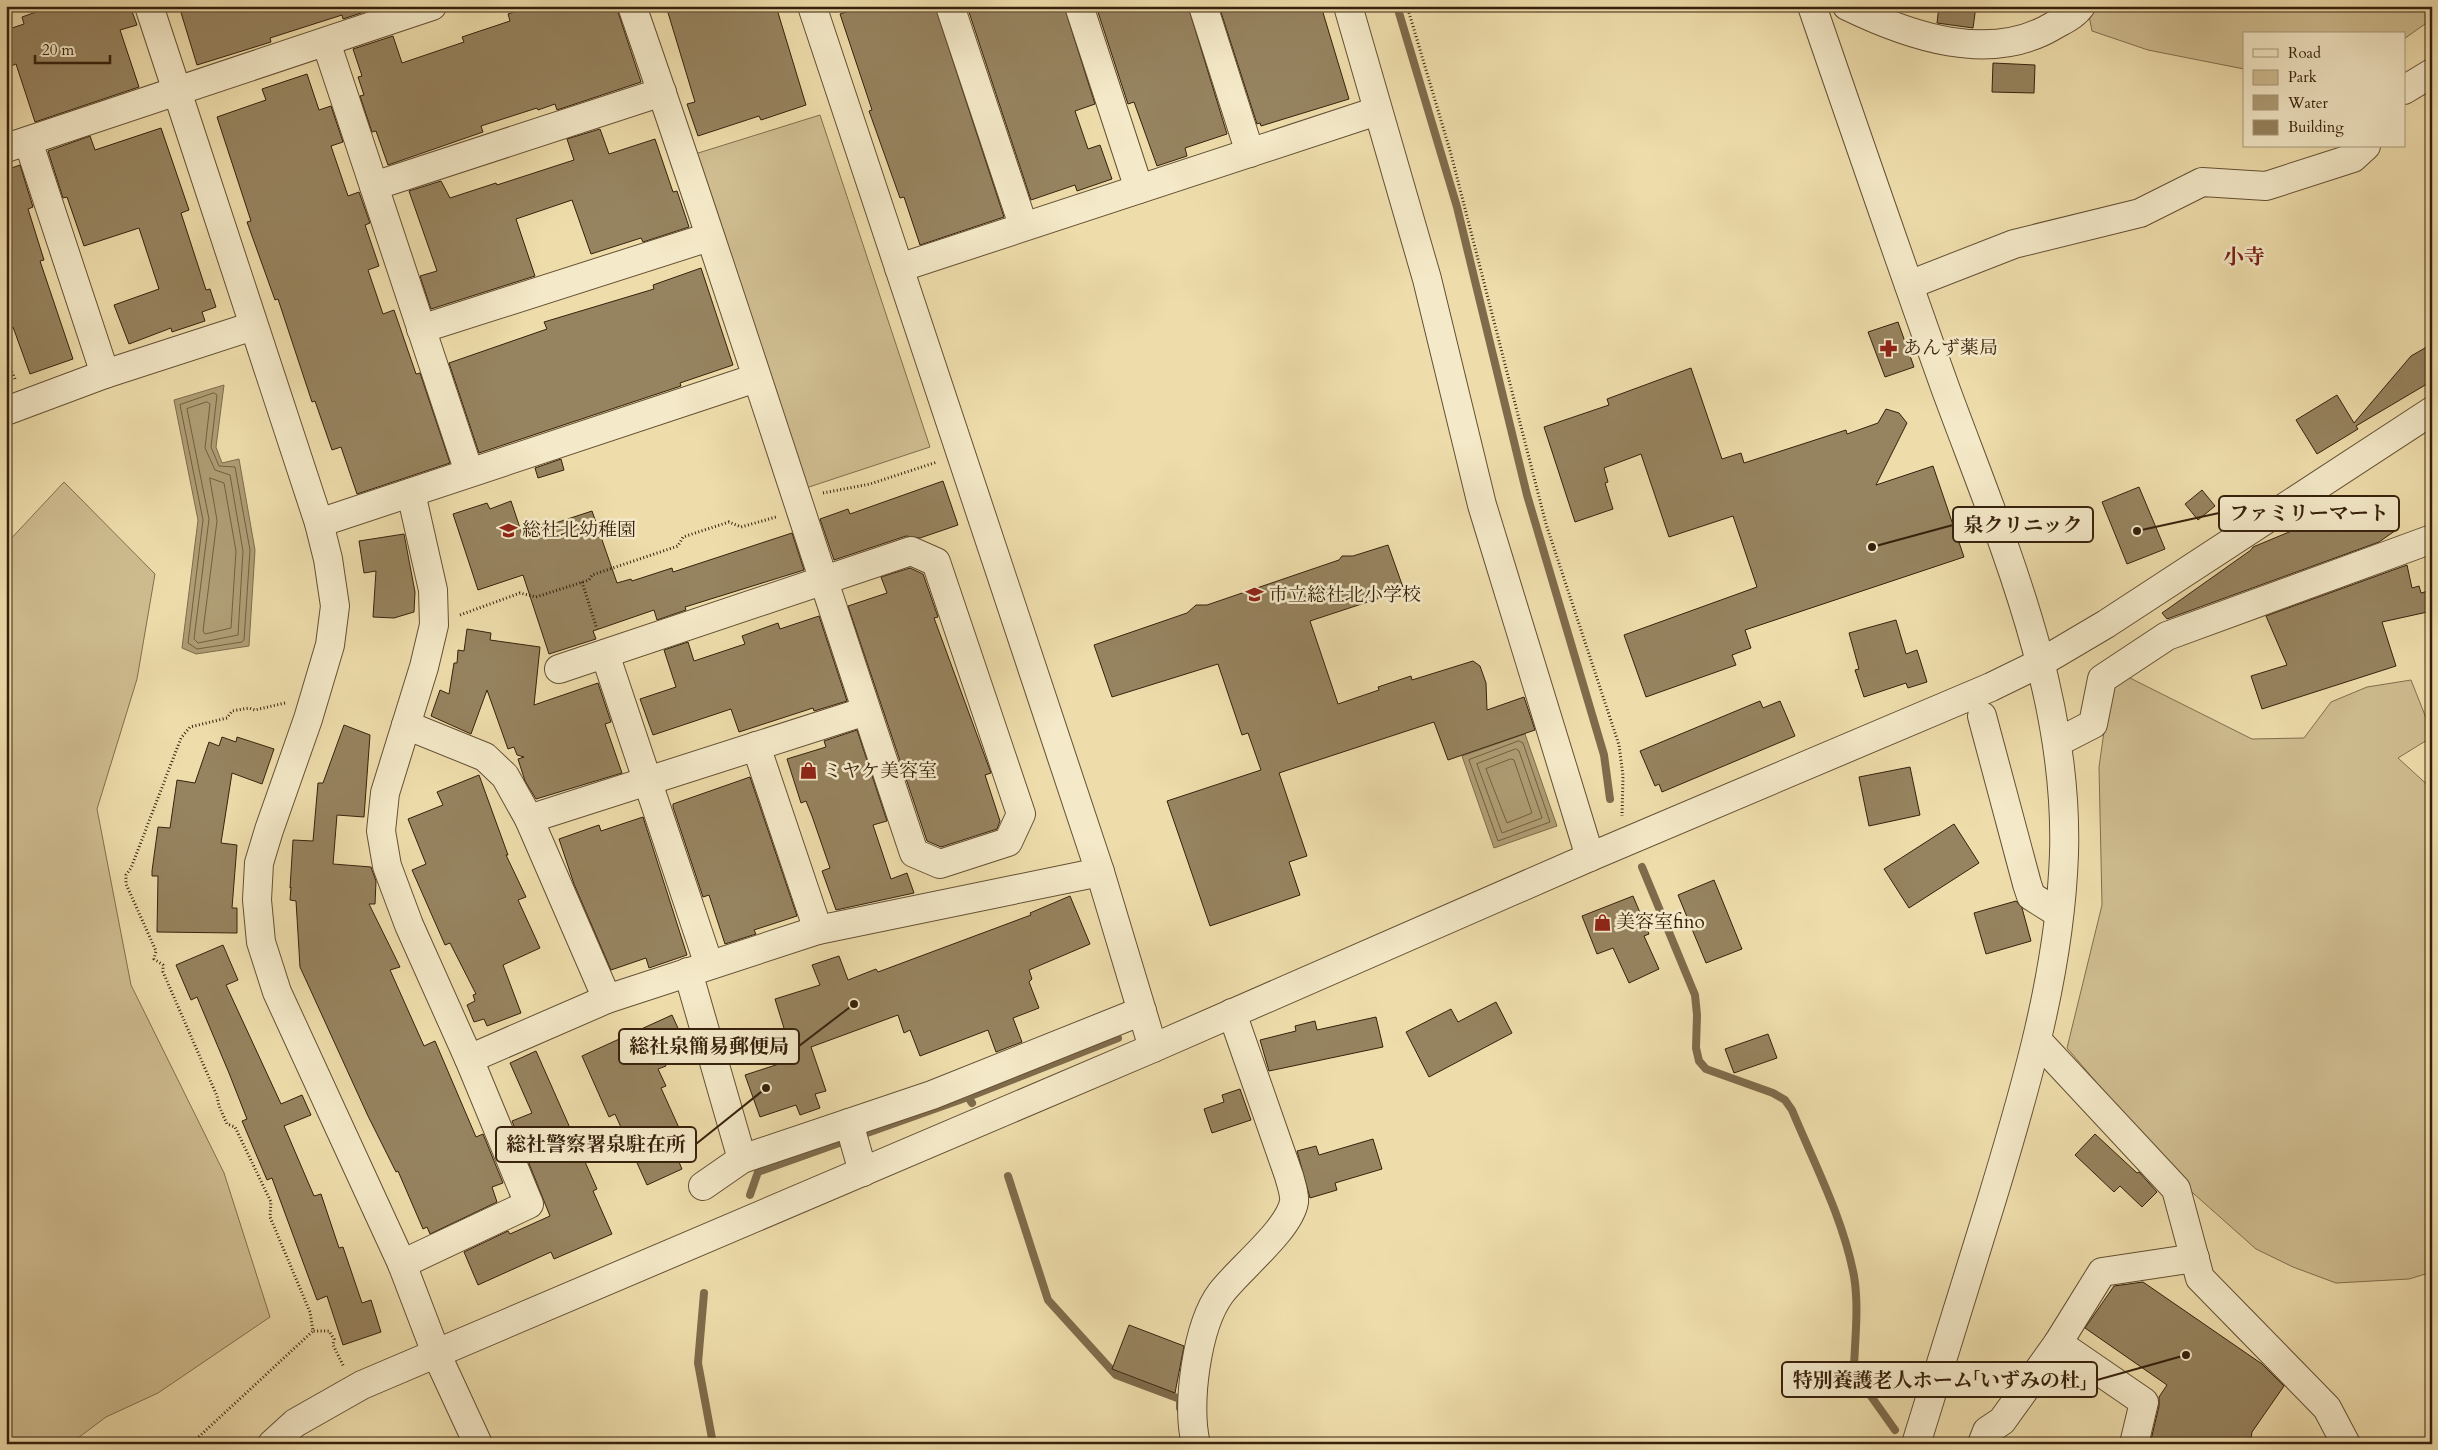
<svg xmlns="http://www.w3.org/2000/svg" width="2438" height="1450" font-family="Cardo,'Noto Serif JP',serif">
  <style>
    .green { fill: #cfbd90; stroke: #826f4e }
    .water { fill: #af9d75; stroke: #7f6b4b }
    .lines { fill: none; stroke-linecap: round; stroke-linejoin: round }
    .shore { stroke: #725f40; stroke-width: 1 }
    .stream { stroke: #7f6b4b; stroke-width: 8 }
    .building { fill: #96835f; stroke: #36210c }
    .minor-casing { stroke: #645034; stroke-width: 30 }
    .path { stroke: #36210c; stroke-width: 3; stroke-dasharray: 1 2.5; stroke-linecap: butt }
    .minor { stroke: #f4e9c8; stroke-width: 28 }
    .labels { text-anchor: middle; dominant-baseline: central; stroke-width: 5; stroke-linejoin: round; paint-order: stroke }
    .poi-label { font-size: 19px; fill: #36210c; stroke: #f4e9c8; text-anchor: start }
    .quarter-label { font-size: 21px; font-weight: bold; fill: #7a1f14; stroke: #f4e9c8 }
    .leader { fill: none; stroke: #36210c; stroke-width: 2 }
    .callout-dot { fill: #36210c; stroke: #f4e9c8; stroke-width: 2 }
    .callout { fill: #f4e9c8; stroke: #36210c; stroke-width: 2 }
    .callout-label { font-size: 20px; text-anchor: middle; font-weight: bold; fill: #36210c }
  </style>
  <rect width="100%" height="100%" fill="#eeddab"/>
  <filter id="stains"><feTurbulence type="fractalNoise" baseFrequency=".004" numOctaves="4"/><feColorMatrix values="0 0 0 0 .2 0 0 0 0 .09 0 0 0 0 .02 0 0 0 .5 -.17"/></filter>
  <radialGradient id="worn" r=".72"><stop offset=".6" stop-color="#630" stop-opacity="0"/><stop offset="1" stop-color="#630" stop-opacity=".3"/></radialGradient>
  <g class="green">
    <path d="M2087,6H2432V19L2404,39V34H2244V69L2148,50L2092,31Z"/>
    <path d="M820,115L930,447L803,489L695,154Z"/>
    <path d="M64,482L155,574L137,679L97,809L131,985L224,1173L270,1317L158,1393L106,1417L70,1444H6V544Z"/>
    <path d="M2128,677L2252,739L2304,738L2331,702L2367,687L2411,680L2432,733V737L2398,758L2432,789V1272L2409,1279L2336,1283L2293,1267L2256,1249L2185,1186L2067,1048L2102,905L2099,767L2110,689Z"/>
  </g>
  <g class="water">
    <path d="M224,385L216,447L222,463L239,459L255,550L249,646L196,654L182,648L198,520L174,400Z"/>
    <path d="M1525,734L1557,826L1494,848L1462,756Z"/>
  </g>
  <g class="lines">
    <g class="shore">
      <path d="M214,393L217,395L211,447L219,466L235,467L250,550L244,640L242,642L197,649L188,643L203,520L180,405Z"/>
      <path d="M207,402L210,404L205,448L215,470L230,475L243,551L238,635L198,643L194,639L209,519L187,409Z"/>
      <path d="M210,478L224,483L236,551L231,628L205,634L203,631L217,521Z"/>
      <path d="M1519,741L1523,743L1550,822L1498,841L1469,760Z"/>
      <path d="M1516,749L1519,751L1542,818L1502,833L1477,764Z"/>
      <path d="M1511,759L1514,760L1532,813L1507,823L1486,769Z"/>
    </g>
    <g class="stream">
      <path d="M1397,6L1457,207L1527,495L1604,755L1610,799"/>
      <path d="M1642,867L1695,995L1697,1015L1696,1048L1699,1061L1706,1069L1773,1093L1785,1100L1792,1110C1814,1163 1843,1218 1854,1276C1859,1306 1855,1338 1854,1368L1858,1378L1895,1430"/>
      <path d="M972,1103L968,1097L1118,1038"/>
      <path d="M1008,1176L1048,1300L1116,1375L1180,1399V1408"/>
      <path d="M750,1195L758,1172L968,1097"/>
      <path d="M704,1293L698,1363L713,1444"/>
    </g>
  </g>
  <g class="building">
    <path d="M53,6H130L137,25L120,30L139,87L35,122L16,64L6,68V30L24,24L22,17Z"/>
    <path d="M179,6H382L343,19L342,15L270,38L271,42L197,65Z"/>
    <path d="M530,6H616L641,82L557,110L555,104L538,110L537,108L481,126L483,132L388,165L376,131L372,132L360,96L364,95L358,77L362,76L353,49L393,36L402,63L464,42L462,37L510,21L508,14Z"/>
    <path d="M666,6H776L806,105L761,120L759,116L698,136L687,104L695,102Z"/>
    <path d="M863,6H935L1004,217L920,245L904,197L900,198L869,111L872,110L840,14Z"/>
    <path d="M967,6H1064L1095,104L1075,111L1088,149L1100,145L1112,179L1077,191L1075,185L1031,200Z"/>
    <path d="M1096,6H1188L1227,134L1185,148L1187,156L1157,166L1134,102L1128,104Z"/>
    <path d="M1219,6H1321L1349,99L1261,126L1260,123L1257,124Z"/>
    <path d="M1939,6H1976L1973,28L1937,23Z"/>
    <path d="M1993,63L2035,65L2034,93L1992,92Z"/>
    <path d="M307,74L319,110L331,106L343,142L331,146L348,196L359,192L370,223L365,225L379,266L368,270L383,314L394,310L416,374L420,373L450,463L357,494L341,447L332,450L315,401L312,402L278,299L275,300L247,222L251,221L217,117L266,100L262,89Z"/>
    <path d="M161,128L189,210L181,213L206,290L210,289L216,307L202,312L205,321L172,332L171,328L129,344L114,305L159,289L139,228L84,246L67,197L63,198L48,151L90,136L95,150Z"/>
    <path d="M600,129L609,154L655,139L673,192L677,191L689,227L643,242L641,238L591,254L572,200L516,219L535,276L431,309L420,276L437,271L409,191L441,181L450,198L496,183L497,185L574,160L567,139Z"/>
    <path d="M20,165L33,207L28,209L44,260L40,261L73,359L30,374L13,327L6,330V170Z"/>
    <path d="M701,268L733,365L680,383L681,386L479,453L449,363L547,329L544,322L654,289L653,285Z"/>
    <path d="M1898,322L1914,367L1885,377L1868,332Z"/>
    <path d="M2432,344V381L2356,426L2358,429L2317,454L2296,420L2337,395L2354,423L2411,356Z"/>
    <path d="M1691,368L1722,459L1741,453L1744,463L1846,430L1847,434L1878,423L1886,409L1899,413L1907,423L1876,485L1933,466L1964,557L1745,630L1751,648L1732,655L1736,665L1646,697L1624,635L1757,587L1733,516L1669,537L1641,454L1604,468L1608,482L1605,483L1613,509L1575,522L1544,427L1609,405L1607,399Z"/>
    <path d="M561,459L564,470L538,478L535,468Z"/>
    <path d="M943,481L958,525L920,538L906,536L834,560L820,519L848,509L850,514Z"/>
    <path d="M2139,487L2165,549L2127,564L2102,502Z"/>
    <path d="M2202,490L2215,506L2198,520L2185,504Z"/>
    <path d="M511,501L522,534L592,511L617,583L631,579L632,581L672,568L673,572L792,533L804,570L685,607L686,610L657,620L654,610L593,631L596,639L549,654L523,575L478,590L453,514L487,503L490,509Z"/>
    <path d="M2331,501L2347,524L2380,502L2399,528L2379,542L2167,619L2162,613L2251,550L2253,547L2318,520L2313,513Z"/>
    <path d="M404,534L415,592L414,612L394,618L373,617L376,571L364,573L359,541Z"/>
    <path d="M1388,545L1404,590L1310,621L1338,704L1379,690L1378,687L1411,676L1412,680L1473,661L1480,666L1486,683L1487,710L1524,697L1535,730L1448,760L1434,722L1279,773L1307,856L1289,862L1300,895L1210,926L1167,801L1261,770L1248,733L1242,735L1218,664L1112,697L1094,645L1187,613L1196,605H1207L1339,560L1342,556H1353Z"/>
    <path d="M2407,565L2412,588L2419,586L2421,593L2432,590V611L2382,622L2396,666L2262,709L2251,676L2287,665L2266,616Z"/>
    <path d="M910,568L923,574L938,617L934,618L991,773L985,775L1000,821L997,829L941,847L927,841L848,606L887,593L881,577Z"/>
    <path d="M819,616L847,701L814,711L813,708L739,732L731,709L653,735L640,699L676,687L664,650L688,642L694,661L745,644L742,636L778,623L780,629Z"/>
    <path d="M1896,620L1906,654L1917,650L1927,682L1908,688L1906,683L1864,697L1855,670L1859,669L1849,633Z"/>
    <path d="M467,629L491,633L490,640L540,647L534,705L598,683L611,722L605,724L622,773L536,799L525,781L518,759L524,757L517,755L514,747L508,749L487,690L471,734L431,716L440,690L449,694L454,663H457L458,650L464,651Z"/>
    <path d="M1760,701L1763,708L1780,701L1795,736L1662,792L1659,784L1655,786L1640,751Z"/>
    <path d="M344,725L370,735L364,817L337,815L333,864L371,867L376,881L375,904H369L400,967L390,970L424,1046L435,1041L476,1137L483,1134L503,1183L492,1187L497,1202L430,1234L427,1227L423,1229L398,1171L396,1172L368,1116L300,967L296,901L290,900L291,887L290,888L293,840L313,841L318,783H323Z"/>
    <path d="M857,730L887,821L873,825L891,879L907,873L914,893L836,910L822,871L830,868L812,816L806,801L801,803L787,759L826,747L824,741Z"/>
    <path d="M222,737L236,742L237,737L274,749L262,784L232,773L221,843L237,845L232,908H237V933L157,932L158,876H152V871L158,827L170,828L177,780L195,783L209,742L219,746Z"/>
    <path d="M1910,767L1920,815L1869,826L1859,777Z"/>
    <path d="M479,775L508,855H506L526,897L518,900L540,948L503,965L521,1013L487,1026L484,1019L474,1022L467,1005L475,1001L473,995L476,994L450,943L445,945L412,870L426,864L408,819L443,805L437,792Z"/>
    <path d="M750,777L797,916L754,930L756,934L725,944L709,895L703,897L673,807V804Z"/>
    <path d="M643,817L687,955L649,968L646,958L611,970L574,884L559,839L599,825L601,831Z"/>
    <path d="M1954,824L1979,863L1909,908L1884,869Z"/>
    <path d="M1714,880L1742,949L1706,963L1678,895Z"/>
    <path d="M1070,896L1090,944L1029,970L1032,979L1029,982L1039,1008L1013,1018L1022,1042L996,1052L988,1030L920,1056L910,1030L904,1033L898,1015L811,1047L826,1091L815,1094L820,1108L800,1115L796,1105L760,1117L745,1075L782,1063L780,1058L792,1054L775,999L820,985L812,965L839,956L848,980L876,969L878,972L1031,915L1030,913Z"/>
    <path d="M1633,896L1649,934L1644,936L1659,969L1629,983L1613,948L1597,954L1582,916Z"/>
    <path d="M2016,901L2022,908L2031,941L1986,954L1974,913Z"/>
    <path d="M223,945L238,980L226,985L281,1104L302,1095L311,1115L284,1126L314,1196L321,1194L339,1248L343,1247L362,1303L371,1300L381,1332L343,1345L327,1296L317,1300L272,1178L267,1180L242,1121L247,1119L229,1073L197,997L191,1000L176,965Z"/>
    <path d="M1496,1002L1512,1033L1429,1077L1406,1032L1451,1009L1458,1022Z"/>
    <path d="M672,1015L682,1037L658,1048L666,1066L658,1069L666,1086L661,1088L689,1150L676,1155L682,1169L647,1185L615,1114L609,1117L582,1056Z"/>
    <path d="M1376,1017L1383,1047L1269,1071L1260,1040L1296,1031L1295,1026L1315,1021L1317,1030Z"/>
    <path d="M1768,1034L1777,1058L1734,1073L1725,1049Z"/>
    <path d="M536,1051L597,1189L593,1191L612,1234L554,1259L551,1252L478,1285L464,1252L508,1231L510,1234L550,1216L512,1121L532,1113L510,1063Z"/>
    <path d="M1240,1089L1251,1120L1212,1133L1204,1109L1224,1102L1222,1095Z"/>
    <path d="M2095,1134L2137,1173L2139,1172L2157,1192L2142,1207L2120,1186L2114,1192L2075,1155Z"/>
    <path d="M1373,1139L1382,1169L1335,1183L1337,1190L1310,1198L1297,1151L1316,1146L1319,1155Z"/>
    <path d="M2143,1282L2262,1364L2284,1386L2252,1432L2250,1444H2150L2159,1406V1397L2167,1385L2085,1328L2114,1286Z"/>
    <path d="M1129,1325L1184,1346L1175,1393L1112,1369Z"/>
  </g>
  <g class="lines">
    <defs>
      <g id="minor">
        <path d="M149,6L319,523L328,559L335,606L330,645L308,719L269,830L259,863L257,900L261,942L277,992L402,1264L436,1353L478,1444"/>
        <path d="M812,6L1100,872L1153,1048"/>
        <path d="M950,6L1023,225"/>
        <path d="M1079,6L1139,189"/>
        <path d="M1203,6L1250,153"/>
        <path d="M1348,6L1427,279L1482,505L1590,857"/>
        <path d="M1812,6C1856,134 1900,262 1946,390C2001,539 2069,692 2064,854C2060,972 2026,1087 1992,1199C1967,1281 1941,1362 1916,1444"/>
        <path d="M1847,6C1909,36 1989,64 2053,26C2063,20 2074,16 2081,6"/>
        <path d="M326,42L469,472"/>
        <path d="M2404,90L2432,73"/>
        <path d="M28,141L105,374"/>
        <path d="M6,148L432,6"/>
        <path d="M374,186L662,92"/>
        <path d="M899,268L1377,111"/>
        <path d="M1909,285L2014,244L2140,213L2202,182L2266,186L2353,158L2366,146"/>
        <path d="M421,329L709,237"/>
        <path d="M6,411L105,374L253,326"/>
        <path d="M319,523L756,378"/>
        <path d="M605,654L709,965"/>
        <path d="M559,669L911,551L936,562L1021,814L1008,842L940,864L914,853C819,571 730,287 632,6"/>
        <path d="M1982,716L2027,884L2031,896L2058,913"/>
        <path d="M406,725L485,757L505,776L529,819L607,999"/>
        <path d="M2058,742L2093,724L2102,679L2167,636L2432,539"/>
        <path d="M756,746L818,930"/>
        <path d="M529,819L866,711"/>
        <path d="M688,972L742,1159"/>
        <path d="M2038,1041L2176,1189L2200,1278L2327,1408L2346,1444"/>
        <path d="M469,1059L607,999L818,930L1100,872"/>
        <path d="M849,1123L863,1172"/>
        <path d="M703,1186L742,1159L932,1095L1142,1011"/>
        <path d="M402,1264L529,1204L469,1059L409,925L387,866L381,831L385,793L424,667L434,625L433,590L411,493"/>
        <path d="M2058,1343L2102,1272L2195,1258"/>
        <path d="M272,1444L295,1423L362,1385L1153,1048L1590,857L1991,687L2040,663L2106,624L2432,411"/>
        <path d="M1196,1444C1186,1405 1197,1325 1221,1293C1239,1269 1289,1230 1294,1202C1295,1194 1291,1184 1289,1176L1232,1013"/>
        <path d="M1982,1444L1987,1431L2002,1421L2058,1343L2144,1402L2134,1444"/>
      </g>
    </defs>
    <use href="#minor" class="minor-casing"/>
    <g class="path">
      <path d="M1407,6L1451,154L1546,524L1619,745L1623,776L1622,816"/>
      <path d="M6,359L15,379"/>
      <path d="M823,493L870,484L937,462"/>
      <path d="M582,582L597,629"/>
      <path d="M460,615L520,593L536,597L589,580L592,575L678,546L683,537L729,522L741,527L776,517"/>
      <path d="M285,703L255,710L249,708L232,711L227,718L190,727L181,738L131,868L126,875V884L156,951L154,959L163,965V972L217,1096L219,1106L227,1124L235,1127L271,1202L270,1217L310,1312L313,1331H329L334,1339L333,1345L344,1367"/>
      <path d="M191,1444L313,1331"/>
    </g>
    <use href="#minor" class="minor"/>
  </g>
  <defs>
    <symbol id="pharmacy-bare" viewBox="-9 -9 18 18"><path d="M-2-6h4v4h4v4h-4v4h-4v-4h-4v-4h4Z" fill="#8f2418" stroke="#f4e9c8" stroke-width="2.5" paint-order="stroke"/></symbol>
    <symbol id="school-bare" viewBox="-9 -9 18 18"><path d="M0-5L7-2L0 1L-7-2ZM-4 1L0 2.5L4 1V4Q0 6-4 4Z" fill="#8f2418" stroke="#f4e9c8" stroke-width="2.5" paint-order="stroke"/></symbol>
    <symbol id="shop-bare" viewBox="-9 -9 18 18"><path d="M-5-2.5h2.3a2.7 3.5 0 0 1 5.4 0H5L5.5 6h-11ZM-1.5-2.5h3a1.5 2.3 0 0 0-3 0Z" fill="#8f2418" stroke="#f4e9c8" stroke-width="2.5" paint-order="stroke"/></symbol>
  </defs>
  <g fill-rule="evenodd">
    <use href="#pharmacy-bare" x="1876" y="336" width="25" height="25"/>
    <use href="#school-bare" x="496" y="518" width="25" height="25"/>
    <use href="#school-bare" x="1242" y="582" width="25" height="25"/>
    <use href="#shop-bare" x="796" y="758" width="25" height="25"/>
    <use href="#shop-bare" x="1590" y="910" width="25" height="25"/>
  </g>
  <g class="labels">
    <g class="poi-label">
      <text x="1903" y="348">あんず薬局</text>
      <text x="522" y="530">総社北幼稚園</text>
      <text x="1269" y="595">市立総社北小学校</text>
      <text x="823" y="771">ミヤケ美容室</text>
      <text x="1616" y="922">美容室fino</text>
    </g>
    <g class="quarter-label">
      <text x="2244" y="257">小寺</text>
    </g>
  </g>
  <path class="leader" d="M2137 531L2219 513M1872 547L1953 525M854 1004L799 1046M766 1088L696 1144M2186 1355L2097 1380"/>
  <g class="callout-dot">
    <circle cx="2137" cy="531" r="5"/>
    <circle cx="1872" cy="547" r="5"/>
    <circle cx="854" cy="1004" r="5"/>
    <circle cx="766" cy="1088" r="5"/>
    <circle cx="2186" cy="1355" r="5"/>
  </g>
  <g class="callout">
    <rect x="2219" y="496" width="180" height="35" rx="5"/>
    <rect x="1953" y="507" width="140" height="35" rx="5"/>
    <rect x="619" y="1029" width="180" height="35" rx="5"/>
    <rect x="496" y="1127" width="200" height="35" rx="5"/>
    <rect x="1782" y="1362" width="315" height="35" rx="5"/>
  </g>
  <g class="callout-label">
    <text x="2309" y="520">ファミリーマート</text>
    <text x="2023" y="532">泉クリニック</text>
    <text x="709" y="1053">総社泉簡易郵便局</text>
    <text x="596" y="1151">総社警察署泉駐在所</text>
    <text x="1940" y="1387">特別養護老人ホーム「いずみの杜」</text>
  </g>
  <rect width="2438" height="1450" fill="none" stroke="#eeddab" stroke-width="25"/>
  <rect x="8" y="8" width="2423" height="1435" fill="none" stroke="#36210c" stroke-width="2.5"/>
  <rect x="12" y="12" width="2413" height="1425" fill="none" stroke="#36210c"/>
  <rect x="2243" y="32" width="162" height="115" fill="#f4e9c8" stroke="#a8997d"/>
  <rect x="2253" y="49" width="25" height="8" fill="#f4e9c8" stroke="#a8997d"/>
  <text x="2288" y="58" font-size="15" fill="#36210c">Road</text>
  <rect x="2253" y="70" width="25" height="15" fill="#cfbd90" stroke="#a8997d"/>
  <text x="2288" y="82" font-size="15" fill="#36210c">Park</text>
  <rect x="2253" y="95" width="25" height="15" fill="#af9d75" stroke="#a8997d"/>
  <text x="2288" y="108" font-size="15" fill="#36210c">Water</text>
  <rect x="2253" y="120" width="25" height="15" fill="#96835f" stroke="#a8997d"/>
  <text x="2288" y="132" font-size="15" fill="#36210c">Building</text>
  <path d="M35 55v8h75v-8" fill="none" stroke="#36210c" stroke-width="2.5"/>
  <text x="42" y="55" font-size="15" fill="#36210c" stroke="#f4e9c8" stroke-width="4" paint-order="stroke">20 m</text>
  <rect width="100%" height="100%" filter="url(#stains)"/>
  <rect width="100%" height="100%" fill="url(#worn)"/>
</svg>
